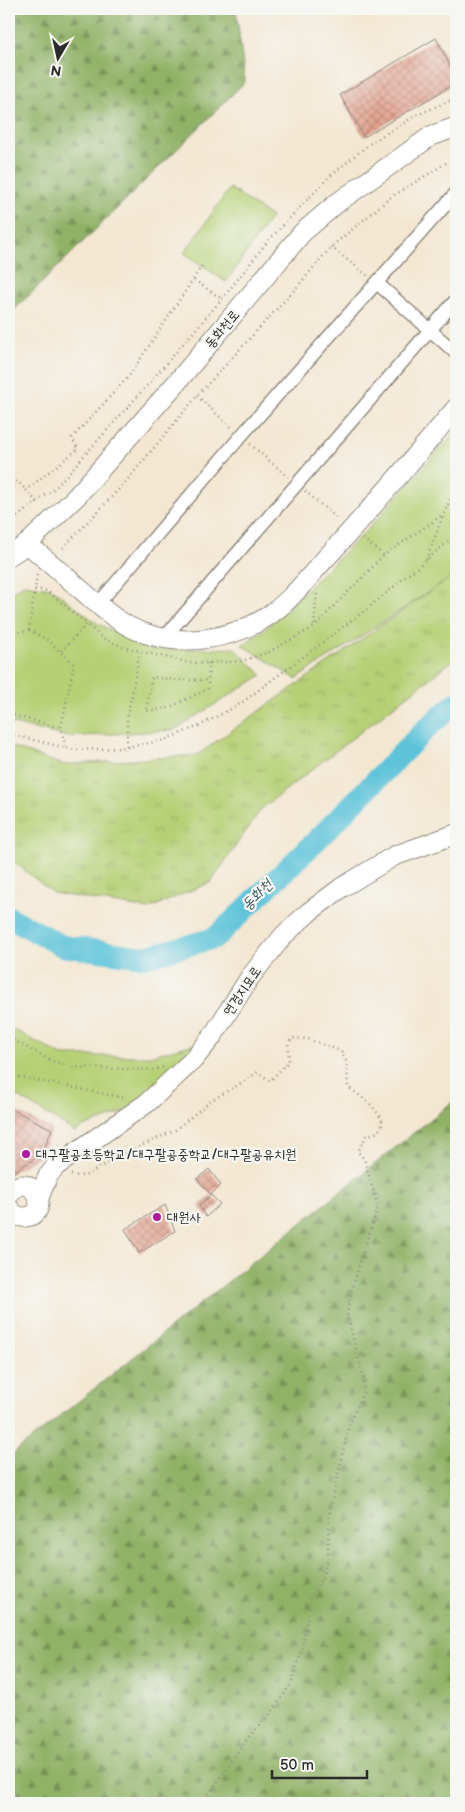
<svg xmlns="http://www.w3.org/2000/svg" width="465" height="1812" font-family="'Balsamiq Sans','Poor Story',sans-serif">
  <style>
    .grass { fill: url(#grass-tufts); stroke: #707e50 }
    .forest { fill: url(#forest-firs); stroke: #5e6e48 }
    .park { fill: #b6d075; stroke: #707e50 }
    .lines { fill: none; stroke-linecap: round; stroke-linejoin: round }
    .river { stroke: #5cc3d9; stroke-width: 22 }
    .building { fill: url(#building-cross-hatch) }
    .street-casing { stroke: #8f897e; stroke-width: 15 }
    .secondary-casing { stroke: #8f897e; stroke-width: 21 }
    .path { stroke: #8f897e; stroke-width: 2.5; stroke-dasharray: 1 4; stroke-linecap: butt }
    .street { stroke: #fff; stroke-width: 12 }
    .secondary { stroke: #fff; stroke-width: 19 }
    .poi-dot { fill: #b5179e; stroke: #f6f6f2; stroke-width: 2 }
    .labels { text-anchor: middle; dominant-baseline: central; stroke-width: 4.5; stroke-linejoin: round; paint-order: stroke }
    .street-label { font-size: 14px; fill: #2b2b2b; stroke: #f6f6f2 }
    .poi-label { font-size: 14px; fill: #2b2b2b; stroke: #f6f6f2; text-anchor: start }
    .water-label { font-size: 15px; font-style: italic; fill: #3a595f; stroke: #f6f6f2 }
  </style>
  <defs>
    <pattern id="grass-tufts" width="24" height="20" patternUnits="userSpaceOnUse" patternTransform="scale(1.25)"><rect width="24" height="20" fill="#b6d075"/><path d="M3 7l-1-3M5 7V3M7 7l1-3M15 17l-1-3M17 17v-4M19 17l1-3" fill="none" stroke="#9db365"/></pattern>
    <pattern id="forest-firs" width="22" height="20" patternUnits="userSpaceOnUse" patternTransform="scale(1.25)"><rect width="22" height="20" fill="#90b266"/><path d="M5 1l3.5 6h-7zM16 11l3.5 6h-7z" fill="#769154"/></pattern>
    <pattern id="building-cross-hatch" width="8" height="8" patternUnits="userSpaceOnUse" patternTransform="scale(1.25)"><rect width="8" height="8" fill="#e4a491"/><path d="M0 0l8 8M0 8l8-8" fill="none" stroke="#b98677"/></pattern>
  </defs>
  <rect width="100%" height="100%" fill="#f6f6f2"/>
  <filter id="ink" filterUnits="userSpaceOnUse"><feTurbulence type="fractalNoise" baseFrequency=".02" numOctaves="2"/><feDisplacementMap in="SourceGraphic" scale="10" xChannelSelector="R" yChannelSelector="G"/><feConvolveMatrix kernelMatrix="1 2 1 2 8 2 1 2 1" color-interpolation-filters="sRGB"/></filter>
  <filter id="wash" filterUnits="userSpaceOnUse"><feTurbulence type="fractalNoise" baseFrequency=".0096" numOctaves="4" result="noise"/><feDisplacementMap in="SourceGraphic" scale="20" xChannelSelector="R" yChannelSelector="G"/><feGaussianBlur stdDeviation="1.12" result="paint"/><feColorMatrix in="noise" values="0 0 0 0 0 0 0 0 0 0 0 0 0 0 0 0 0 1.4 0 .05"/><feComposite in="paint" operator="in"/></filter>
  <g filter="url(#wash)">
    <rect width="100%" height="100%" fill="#f3e7d1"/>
    <path class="grass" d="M456,570V658L261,809L211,882L148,909L53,893L9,858V746L63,765L197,755L446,580Z"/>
    <g class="forest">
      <path d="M9,9H236L245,82L9,315Z"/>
      <path d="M456,1099V1803H9V1457Z"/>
    </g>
    <g class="park">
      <path d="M230,188L271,217L226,282L184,253Z"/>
      <path d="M456,431V570L447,580L296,679L242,645L263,631L368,529Z"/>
      <path d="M24,584L51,588L98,624L153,650L234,648L262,675L174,730L68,737L9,723V593Z"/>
      <path d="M9,1027L62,1056H149L195,1044L169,1077L128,1111L83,1127L75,1132L9,1091Z"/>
    </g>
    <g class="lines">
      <path class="river" d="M9,917L62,946L145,957L215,938L318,839L427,728L456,703"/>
    </g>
    <g id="blocks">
      <g class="building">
        <path d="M436,38L456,77V83L364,137L340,95Z"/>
        <path d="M9,1108L52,1129L42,1154L9,1175Z"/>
        <path d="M209,1169L221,1185L211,1195L197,1179Z"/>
        <path d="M211,1195L220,1204L206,1217L199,1206Z"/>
        <path d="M165,1205L175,1231L139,1253L125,1229Z"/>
      </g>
    </g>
  </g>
  <g filter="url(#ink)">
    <use href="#blocks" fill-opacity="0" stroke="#8f897e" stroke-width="1"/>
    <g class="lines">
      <defs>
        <g id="street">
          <path d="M377,283L456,353"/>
          <path d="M98,604L241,436L456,193"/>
          <path d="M164,638L456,300"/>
        </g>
        <g id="secondary">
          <path d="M27,544C45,558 62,573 79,588C99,605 119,625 144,633C183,647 231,639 265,618C289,603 305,581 324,560C370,511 413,459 456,408"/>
          <path d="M9,556L27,544L76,497L178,381L302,233L337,203L431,136L456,127"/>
          <path d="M9,1195C27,1165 56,1212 26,1217C18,1218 13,1214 9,1208"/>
          <path d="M39,1198L48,1176L56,1166L147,1103L193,1060L212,1037L250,977L284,935L309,912L341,888L394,856L456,834"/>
        </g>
      </defs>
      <use href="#street" class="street-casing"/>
      <use href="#secondary" class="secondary-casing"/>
      <g class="path">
        <path d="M331,247L368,276"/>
        <path d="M194,280L222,299"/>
        <path d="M197,396L233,429"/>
        <path d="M250,444L288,477"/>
        <path d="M9,489L17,481L25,489"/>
        <path d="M305,491L339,520"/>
        <path d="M37,502L26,490L78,449L72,438L129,376L202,266"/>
        <path d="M9,523L55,488L145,388L222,299L269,240L328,178L369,144L417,115L456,98"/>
        <path d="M363,539L384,555"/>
        <path d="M63,548L123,485L197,396L297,287L331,247L391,197L456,157"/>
        <path d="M426,560L444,514"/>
        <path d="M35,589L47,591L87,624"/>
        <path d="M314,625L317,591"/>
        <path d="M29,630L47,640L74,664L61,728L66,748"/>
        <path d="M9,635L29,630L37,574"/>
        <path d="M61,651L87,624L102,638L123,647L190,663H209L242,661L269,652L314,627L384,555L444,514L456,486"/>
        <path d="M209,663L208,689L168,708L146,711L152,677L178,680H209"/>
        <path d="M9,714L61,728"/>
        <path d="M9,734L75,750L121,748L161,741L199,726L240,704L367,609L456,535"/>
        <path d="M127,746V719L140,652"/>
        <path d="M9,1038L52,1061L73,1067L152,1070L163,1067"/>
        <path d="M9,1075L126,1098"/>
        <path d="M71,1175L85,1176L124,1154L175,1130L212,1100L233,1088L258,1072L270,1081L289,1061L288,1044L292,1038L308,1039L341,1051L347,1063L348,1087C363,1098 376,1106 383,1123L378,1132L366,1136L358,1152L364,1159L378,1206L352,1288L347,1314L363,1377L364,1391L349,1425L329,1515L328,1554L323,1576L311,1597L302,1650L291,1684L269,1716L247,1739L203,1803"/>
      </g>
      <use href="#street" class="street"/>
      <use href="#secondary" class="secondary"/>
    </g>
  </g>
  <g class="poi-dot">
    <circle cx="26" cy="1154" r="5"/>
    <circle cx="157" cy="1217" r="5"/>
  </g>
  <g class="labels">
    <g class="street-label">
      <text transform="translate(222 329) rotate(-50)">동화천로</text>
      <text transform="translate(242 991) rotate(-56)">연경지묘로</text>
    </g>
    <g class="poi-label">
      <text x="36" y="1154">대구팔공초등학교/대구팔공중학교/대구팔공유치원</text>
      <text x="167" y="1217">대원사</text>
    </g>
    <g class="water-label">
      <text transform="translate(257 895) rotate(-45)">동화천</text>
    </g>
  </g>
  <rect width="465" height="1812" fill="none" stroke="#f6f6f2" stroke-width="30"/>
  <g transform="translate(58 58) rotate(189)" stroke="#f6f6f2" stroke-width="4" paint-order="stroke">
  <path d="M0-4L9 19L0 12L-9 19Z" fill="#2b2b2b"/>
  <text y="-8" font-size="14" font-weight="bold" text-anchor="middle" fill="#2b2b2b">N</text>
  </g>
  <path d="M272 1770v8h95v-8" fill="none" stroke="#2b2b2b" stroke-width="2.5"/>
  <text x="280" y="1770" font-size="15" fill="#2b2b2b" stroke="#f6f6f2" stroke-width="4" paint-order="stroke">50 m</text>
</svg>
